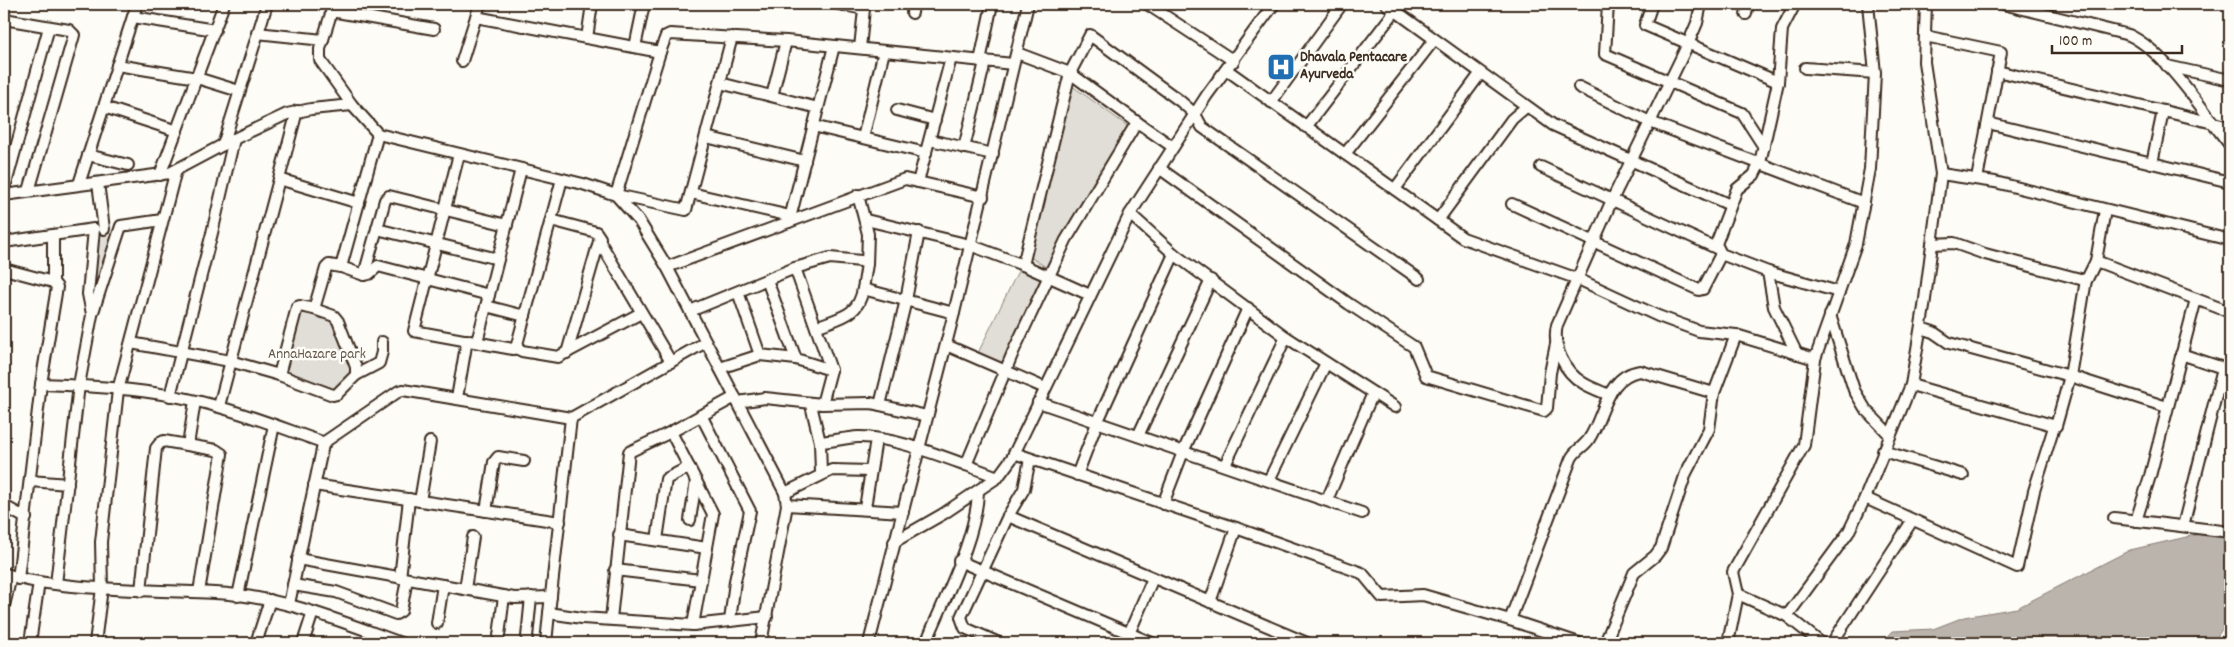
<svg xmlns="http://www.w3.org/2000/svg" width="2234" height="647" font-family="Dekko,sans-serif">
  <style>
    .green { fill: #e1ded7; stroke: #8e847a }
    .water { fill: #bbb4ad; stroke: #887d74 }
    .lines { fill: none; stroke-linecap: round; stroke-linejoin: round }
    .minor-casing { stroke: #3b2a1e; stroke-width: 14 }
    .minor { stroke: #fdfcf7; stroke-width: 10 }
    .labels { text-anchor: middle; dominant-baseline: central; stroke-width: 5; stroke-linejoin: round; paint-order: stroke }
    .poi-label { font-size: 15px; font-weight: bold; fill: #3b2a1e; stroke: #fdfcf7; text-anchor: start }
    .park-label { font-size: 15px; fill: #64574c; stroke: #fdfcf7 }
  </style>
  <rect width="100%" height="100%" fill="#fdfcf7"/>
  <filter id="ink" filterUnits="userSpaceOnUse"><feTurbulence type="fractalNoise" baseFrequency=".02" numOctaves="2"/><feDisplacementMap in="SourceGraphic" scale="10" xChannelSelector="R" yChannelSelector="G"/><feConvolveMatrix kernelMatrix="1 2 1 2 8 2 1 2 1" color-interpolation-filters="sRGB"/></filter>
  <g filter="url(#ink)">
    <g class="green">
      <path d="M1071,85L1129,127L1046,267L1030,257Z"/>
      <path d="M115,233L93,301L97,234Z"/>
      <path d="M1019,269L1043,280L1002,365L978,353Z"/>
      <path d="M301,310L331,320L335,324L352,370V373L335,390L331,391L283,373Z"/>
    </g>
    <path class="water" d="M2230,527V617L2213,643H1882L1893,631L1933,629L1964,617L2017,608L2130,550Z"/>
    <g class="lines">
      <defs>
        <g id="minor">
          <path d="M334,4L320,49V60L352,105L378,134L583,184L616,195L639,221L667,267L785,493L787,505L761,643"/>
          <path d="M838,4L864,9L860,48"/>
          <path d="M1147,4L1234,61"/>
          <path d="M1386,4L1553,125L1730,205"/>
          <path d="M1608,4L1605,54L1742,113L1764,147"/>
          <path d="M1652,4L1645,25L1778,82"/>
          <path d="M1795,4L1782,29L1778,82L1760,163L1754,175L1737,189L1716,244L1721,254L1768,272L1774,307L1797,354"/>
          <path d="M2003,4L2129,35C2166,52 2204,113 2230,145"/>
          <path d="M331,11L434,29"/>
          <path d="M912,13L913,4"/>
          <path d="M1746,14L1748,4"/>
          <path d="M133,17L215,30"/>
          <path d="M476,17L660,52"/>
          <path d="M4,19L69,30L74,35L29,191"/>
          <path d="M257,33L323,40"/>
          <path d="M1925,36L2001,52L1977,179"/>
          <path d="M732,37L686,210L616,195L660,52L666,36L670,34L786,41L1013,64"/>
          <path d="M587,38L592,4"/>
          <path d="M635,47L644,4"/>
          <path d="M462,61L480,4"/>
          <path d="M980,61L992,4"/>
          <path d="M117,65L197,78L239,91"/>
          <path d="M2167,66L2230,80"/>
          <path d="M1805,68L1875,73"/>
          <path d="M1227,70L1463,238L1578,279L1658,316L1699,331L1736,335L1815,359"/>
          <path d="M1997,71L2230,127"/>
          <path d="M720,83L818,108"/>
          <path d="M1579,87L1650,122L1864,203"/>
          <path d="M772,96L786,41"/>
          <path d="M1271,102L1342,4"/>
          <path d="M104,107L177,131"/>
          <path d="M897,110L935,120"/>
          <path d="M1137,122L1173,147"/>
          <path d="M1988,123L2230,182"/>
          <path d="M813,126L926,153"/>
          <path d="M1306,127L1395,11"/>
          <path d="M706,137L805,161"/>
          <path d="M863,138L884,51"/>
          <path d="M930,140L993,154"/>
          <path d="M223,145L267,4"/>
          <path d="M964,148L985,62"/>
          <path d="M459,154L414,331L513,349L516,348L562,179"/>
          <path d="M1345,154L1434,40"/>
          <path d="M88,155L128,165"/>
          <path d="M2152,163L2163,111"/>
          <path d="M1541,167L1716,248"/>
          <path d="M1159,168L1349,304L1414,347L1426,376L1544,411L1547,408L1550,373L1556,344"/>
          <path d="M1941,174L1995,182L2230,240"/>
          <path d="M160,175L224,4"/>
          <path d="M279,179L359,203"/>
          <path d="M918,182L951,58"/>
          <path d="M98,183L104,229"/>
          <path d="M79,184L137,4"/>
          <path d="M1395,189L1480,74"/>
          <path d="M4,191L49,27"/>
          <path d="M691,193L790,216"/>
          <path d="M4,195L170,173L234,139L287,114L311,109L352,105"/>
          <path d="M858,195L868,234L867,264"/>
          <path d="M1512,204L1699,290L1703,289L1721,254"/>
          <path d="M2105,210L2096,261L2230,312"/>
          <path d="M1130,214L1174,254L1286,337L1395,407"/>
          <path d="M551,220L596,232L600,238L567,353"/>
          <path d="M866,220L970,245L1023,265L1090,295"/>
          <path d="M1438,220L1512,119L1526,107"/>
          <path d="M789,222L834,46"/>
          <path d="M377,229L498,259"/>
          <path d="M4,242L94,229L88,294L92,314"/>
          <path d="M600,242L671,362"/>
          <path d="M1932,244L1954,243L1985,254L2084,280L2087,279L2096,261"/>
          <path d="M1023,265L1070,73L1090,35L1180,101L1195,114L1202,127L1419,279"/>
          <path d="M341,267L364,275L369,274L378,266L489,295"/>
          <path d="M667,267L905,179L983,197"/>
          <path d="M4,269L53,282L57,287L41,384L18,579"/>
          <path d="M1768,272L1839,292"/>
          <path d="M364,275L385,200L389,196L507,225"/>
          <path d="M767,280L796,359L831,370"/>
          <path d="M53,282V236"/>
          <path d="M486,306L525,316"/>
          <path d="M690,311L795,268L830,258L861,261L867,264L863,289L954,313"/>
          <path d="M1830,315L1854,390L1866,410L1890,435"/>
          <path d="M816,327C840,317 858,317 863,289"/>
          <path d="M1921,328L1933,332L1949,343L2070,376L2167,407"/>
          <path d="M477,342L521,169"/>
          <path d="M706,342L571,418L549,613L582,618L693,625L767,617"/>
          <path d="M131,343L230,361L279,375L297,307L300,306L314,309L326,268L329,265L341,267L378,134"/>
          <path d="M946,345L1045,388"/>
          <path d="M516,348L522,351L558,357L641,313"/>
          <path d="M2181,354L2223,368L2183,526"/>
          <path d="M760,355L796,359"/>
          <path d="M720,368L760,355L738,292"/>
          <path d="M279,375L333,395L337,394L356,375V367L338,321L334,316L314,309"/>
          <path d="M356,375L379,363L382,352V342"/>
          <path d="M41,384C98,386 164,390 219,407C255,417 290,431 325,443"/>
          <path d="M1911,385L2056,426L2070,376L2086,280"/>
          <path d="M1609,395C1600,391 1591,388 1583,383C1564,372 1552,346 1557,325L1612,200L1688,44L1697,23L1701,4"/>
          <path d="M170,396L212,233L234,139"/>
          <path d="M457,398L467,340"/>
          <path d="M738,402L765,398L822,404L831,370L795,268"/>
          <path d="M1038,402L1362,513"/>
          <path d="M822,404L871,403L927,416"/>
          <path d="M811,405L820,442L821,473"/>
          <path d="M880,405L906,300L919,232"/>
          <path d="M219,406L297,111"/>
          <path d="M701,415L750,511L735,581L730,621"/>
          <path d="M1138,436L1211,280"/>
          <path d="M820,442C832,441 846,438 858,437C889,436 936,454 966,465L1014,350L1066,240L1137,122L1070,73L1017,53"/>
          <path d="M188,445L195,401"/>
          <path d="M1883,451L1963,475"/>
          <path d="M1014,453L1236,528L1362,573L1382,597L1423,595L1510,620L1579,643"/>
          <path d="M966,465L998,477"/>
          <path d="M1225,465L1286,337"/>
          <path d="M1077,475L1097,423L1174,254"/>
          <path d="M1269,480L1326,363"/>
          <path d="M30,481L68,484"/>
          <path d="M314,485L560,522"/>
          <path d="M785,493L832,470L870,471"/>
          <path d="M1865,498L2017,567L2034,491L2054,427"/>
          <path d="M1327,500L1373,393"/>
          <path d="M420,501L430,442"/>
          <path d="M1163,504L1183,452L1248,308"/>
          <path d="M787,505L903,512"/>
          <path d="M4,506L26,518"/>
          <path d="M865,508L876,439"/>
          <path d="M486,511L494,462L498,457L524,461"/>
          <path d="M1008,516L1307,643"/>
          <path d="M2114,518L2230,532"/>
          <path d="M690,520L696,481"/>
          <path d="M2136,521L2150,476L2196,299"/>
          <path d="M619,535L707,548"/>
          <path d="M657,540L666,479L689,467"/>
          <path d="M894,542L943,514L998,477L1012,458L1130,214L1207,95L1274,4"/>
          <path d="M298,559L514,598L551,597"/>
          <path d="M959,561L1152,643"/>
          <path d="M615,570L701,580"/>
          <path d="M4,573C21,580 37,582 55,584C108,591 162,590 215,593C280,596 340,621 401,643"/>
          <path d="M400,578L409,499"/>
          <path d="M56,584L79,385L92,315L121,226L162,220"/>
          <path d="M293,585L336,592L396,614L401,611L407,579"/>
          <path d="M465,589L473,537"/>
          <path d="M141,591L156,448L160,443L164,441L216,450L222,454L199,592"/>
          <path d="M1738,594L1787,616L1821,643"/>
          <path d="M238,596L274,425"/>
          <path d="M1210,602L1236,528"/>
          <path d="M289,604L323,445L326,441L399,391L403,390L571,418"/>
          <path d="M4,606L11,576"/>
          <path d="M1787,616L1848,533L1865,498L1911,385L1924,307L1941,174L1924,62L1926,4"/>
          <path d="M611,619L629,452L671,432"/>
          <path d="M1510,620L1571,459C1575,450 1584,447 1589,439C1605,415 1606,376 1640,371L1714,393"/>
          <path d="M437,623L443,585"/>
          <path d="M693,625L713,514L671,432L735,397"/>
          <path d="M499,636L504,596"/>
          <path d="M527,637L531,597"/>
          <path d="M30,643L39,582"/>
          <path d="M95,643L102,588L101,542L118,390L176,170"/>
          <path d="M256,643L270,600"/>
          <path d="M303,643L313,612"/>
          <path d="M546,643L549,613"/>
          <path d="M869,643L954,313L1028,4"/>
          <path d="M926,643C944,599 977,537 978,491"/>
          <path d="M999,643L965,628L961,617L1008,516L1024,489L1030,459"/>
          <path d="M1125,643L1153,578"/>
          <path d="M1605,643L1634,573L1655,556L1661,548L1686,473L1709,429L1714,393L1736,335"/>
          <path d="M1728,643L1738,594L1733,572L1804,445L1815,359L1856,244L1870,169L1875,73L1868,4"/>
          <path d="M1832,643L1912,521"/>
          <path d="M2226,643L2230,636"/>
        </g>
      </defs>
      <use href="#minor" class="minor-casing"/>
      <use href="#minor" class="minor"/>
    </g>
  </g>
  <defs>
    <symbol id="hospital-square" viewBox="-11 -11 22 22"><rect x="-9" y="-9" width="18" height="18" rx="4" fill="#1f6fb2" stroke="#fdfcf7"/><path d="M-5-5h3v3.5h4V-5h3V5h-3V1.5h-4V5h-3Z" fill="#fff"/></symbol>
  </defs>
  <g fill-rule="evenodd">
    <use href="#hospital-square" x="1265" y="51" width="32" height="32"/>
  </g>
  <g class="labels">
    <g class="poi-label">
      <text x="1300" y="58">Dhavala Pentacare<tspan x="1300" dy="17">Ayurveda</tspan></text>
    </g>
    <g class="park-label">
      <text x="317" y="355">AnnaHazare park</text>
    </g>
  </g>
  <rect width="2234" height="647" fill="none" stroke="#fdfcf7" stroke-width="20"/>
  <rect x="10" y="10" width="2214" height="627" fill="none" stroke="#3b2a1e" stroke-width="2" filter="url(#ink)"/>
  <path d="M2052 45v8h130v-8" fill="none" stroke="#3b2a1e" stroke-width="2.5"/>
  <text x="2059" y="45" font-size="15" fill="#3b2a1e" stroke="#fdfcf7" stroke-width="4" paint-order="stroke">100 m</text>
</svg>
